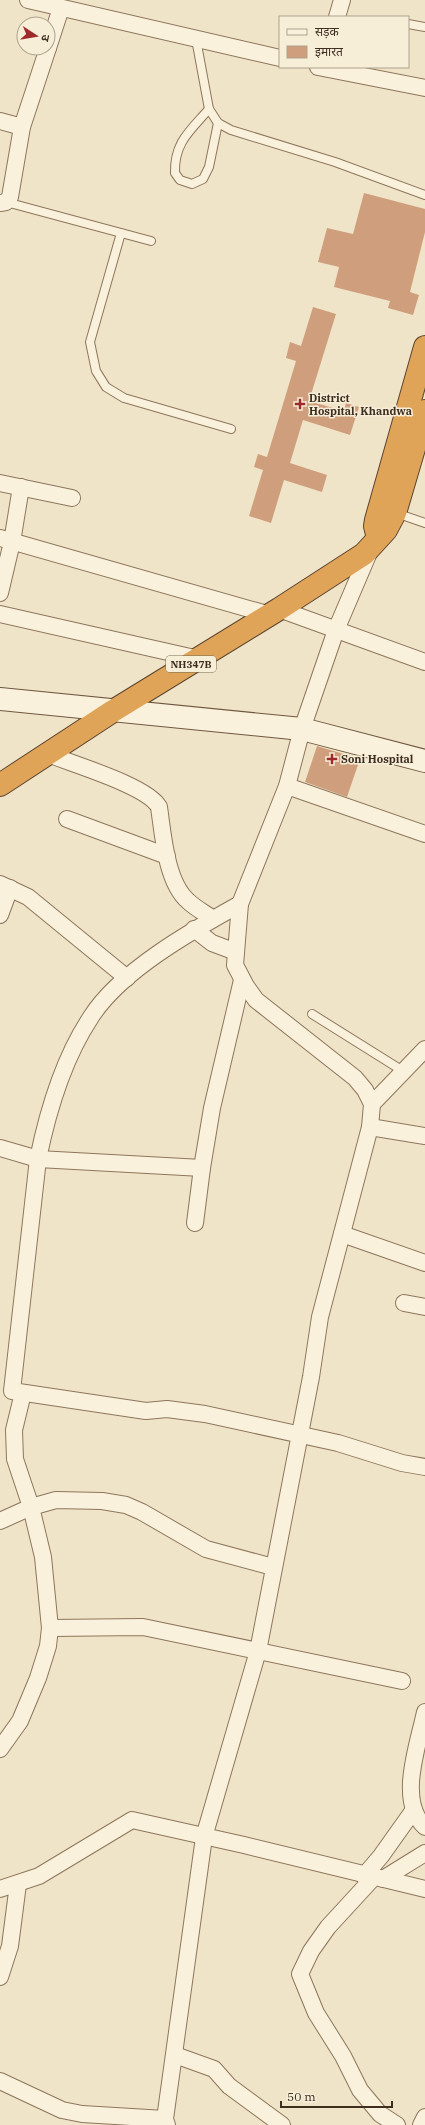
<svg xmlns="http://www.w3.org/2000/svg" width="425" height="2125" font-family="'IBM Plex Serif','Noto Sans Devanagari',serif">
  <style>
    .building { fill: #cf9f7d }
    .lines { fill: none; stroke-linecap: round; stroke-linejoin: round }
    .lane-casing { stroke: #8d765c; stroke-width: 10 }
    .street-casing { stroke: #8d765c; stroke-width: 18 }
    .secondary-casing { stroke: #6f573f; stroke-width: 24 }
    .highway-casing { stroke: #5b4430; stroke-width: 24 }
    .lane { stroke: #faf1dc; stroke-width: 8 }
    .street { stroke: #faf1dc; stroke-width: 16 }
    .secondary { stroke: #faf1dc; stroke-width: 22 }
    .highway { stroke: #e0a458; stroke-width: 22 }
    .poi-dot { fill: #9e2a2b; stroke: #f7eed8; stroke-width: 1.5 }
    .labels { text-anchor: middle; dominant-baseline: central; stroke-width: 3; stroke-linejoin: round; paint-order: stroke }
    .shield { fill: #f7eed8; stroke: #756857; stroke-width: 1 }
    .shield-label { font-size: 10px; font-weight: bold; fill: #3d2e20 }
    .poi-label { font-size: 11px; font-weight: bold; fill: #3d2e20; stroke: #f7eed8; text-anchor: start }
  </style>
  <rect width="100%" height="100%" fill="#f0e4c8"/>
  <g class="building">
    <path d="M364,193L425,209V232L410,292L419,295L413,315L388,308L390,301L334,287L339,267L318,262L327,228L353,234Z"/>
    <path d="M313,307L336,314L309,401L344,411L346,403L359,407L350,435L303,420L290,463L327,475L322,492L284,480L271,523L249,516L263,470L254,467L258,454L267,457L296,361L286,358L290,342L301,346Z"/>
    <path d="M317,746L360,759L347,797L305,782Z"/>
  </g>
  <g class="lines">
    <defs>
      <g id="lane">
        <path d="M408,24L425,27"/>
        <path d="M196,39L209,109L218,123L231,130L335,162L425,195"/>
        <path d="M209,109C191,130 174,142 175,173L180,180L192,184L203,179L209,167L218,123"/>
        <path d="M6,202L151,241"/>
        <path d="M121,233L90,342L96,371L106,387L124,398L231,429"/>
        <path d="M396,513L425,523"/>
        <path d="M312,1014L403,1071"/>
      </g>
      <g id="street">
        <path d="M28,0L280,58"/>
        <path d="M337,17L342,0"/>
        <path d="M48,48L61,8"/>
        <path d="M318,67L425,88"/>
        <path d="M0,121L22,127"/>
        <path d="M0,203L6,202L10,197L22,127L48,48"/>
        <path d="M0,483L72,498"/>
        <path d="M0,538L270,615"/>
        <path d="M0,593L12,542L21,487"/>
        <path d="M279,609L425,662"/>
        <path d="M0,614L199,659"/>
        <path d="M48,754C72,764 148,786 159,807C163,834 166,882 188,901C195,908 205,913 213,919"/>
        <path d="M287,786L425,834"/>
        <path d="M67,819L167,856"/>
        <path d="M0,884L28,897L127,978"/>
        <path d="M240,904C193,930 120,971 91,1017C63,1059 48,1110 38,1159L12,1391L146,1411L167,1409L205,1414L338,1443L402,1463L425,1467"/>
        <path d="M0,915L10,888"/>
        <path d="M194,929L212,943L236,952"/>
        <path d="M372,1104L425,1049"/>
        <path d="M370,1127L425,1136"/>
        <path d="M0,1148L38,1159L202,1168"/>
        <path d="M195,1223L202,1168L212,1108L242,980"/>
        <path d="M342,1234L425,1263"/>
        <path d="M404,1303L425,1307"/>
        <path d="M0,1521L31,1507L56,1500L102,1501L126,1505L142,1512L206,1549L273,1567"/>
        <path d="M50,1628L143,1627L402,1681"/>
        <path d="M425,1712C418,1746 397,1801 425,1827"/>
        <path d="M0,1749L20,1721L38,1678L48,1646L50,1628L43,1557L31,1507L15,1459L14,1430L23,1393"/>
        <path d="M364,1876L381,1856L413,1811"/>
        <path d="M374,1877L328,1927L311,1951L300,1974L316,2013L343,2056L360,2090L380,2114L397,2125"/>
        <path d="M383,1879L425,1853"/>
        <path d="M0,1889L39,1876L132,1820L244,1845L425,1889"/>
        <path d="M0,1977L10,1946L18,1884"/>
        <path d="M175,2055L214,2069L229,2086L282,2125"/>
        <path d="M0,2081L62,2110L82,2114L165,2119"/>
        <path d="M167,2125L165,2119L204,1837L258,1651L311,1377L320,1317L370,1127L372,1104L365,1090L355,1078L256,1000L246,986L235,965L240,904L287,786L302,729L336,630L371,548"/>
        <path d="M421,2125L425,2117"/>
      </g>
      <path id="secondary" d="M0,699L302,729L425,761"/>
      <g id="highway">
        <path d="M378,538L375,526L376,520L425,347"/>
        <path d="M0,785L113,711L279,609L364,554L386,530L395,513L425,411"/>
      </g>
    </defs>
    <use href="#lane" class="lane-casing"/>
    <use href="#street" class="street-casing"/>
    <use href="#secondary" class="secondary-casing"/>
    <use href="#highway" class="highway-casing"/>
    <use href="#lane" class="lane"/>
    <use href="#street" class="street"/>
    <use href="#secondary" class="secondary"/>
    <use href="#highway" class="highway"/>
  </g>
  <g class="poi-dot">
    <path d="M298 398h4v4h4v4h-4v4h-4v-4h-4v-4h4z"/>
    <path d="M330 753h4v4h4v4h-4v4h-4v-4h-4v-4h4z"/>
  </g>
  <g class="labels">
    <rect class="shield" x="166" y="656" width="50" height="16" rx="3"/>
    <g class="shield-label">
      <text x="191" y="664">NH347B</text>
    </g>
    <g class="poi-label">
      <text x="309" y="398">District<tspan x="309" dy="13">Hospital, Khandwa</tspan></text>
      <text x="341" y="759">Soni Hospital</text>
    </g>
  </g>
  <rect x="279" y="16" width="130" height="52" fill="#f7eed8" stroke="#ada18e"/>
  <rect x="287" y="29" width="20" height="6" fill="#faf1dc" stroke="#ada18e"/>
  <text x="315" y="36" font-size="12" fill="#3d2e20">सड़क</text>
  <rect x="287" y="46" width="20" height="12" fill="#cf9f7d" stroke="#ada18e"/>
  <text x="315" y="56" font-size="12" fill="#3d2e20">इमारत</text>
  <g transform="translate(36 36) rotate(102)"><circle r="19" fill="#f7eed8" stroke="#ada18e"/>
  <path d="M0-3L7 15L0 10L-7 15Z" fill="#9e2a2b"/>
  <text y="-6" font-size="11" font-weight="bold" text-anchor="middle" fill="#3d2e20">उ</text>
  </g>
  <path d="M281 2101v6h111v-6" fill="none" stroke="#3d2e20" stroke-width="2"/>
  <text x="287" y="2101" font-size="12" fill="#3d2e20" stroke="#f7eed8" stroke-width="3" paint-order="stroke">50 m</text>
</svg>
